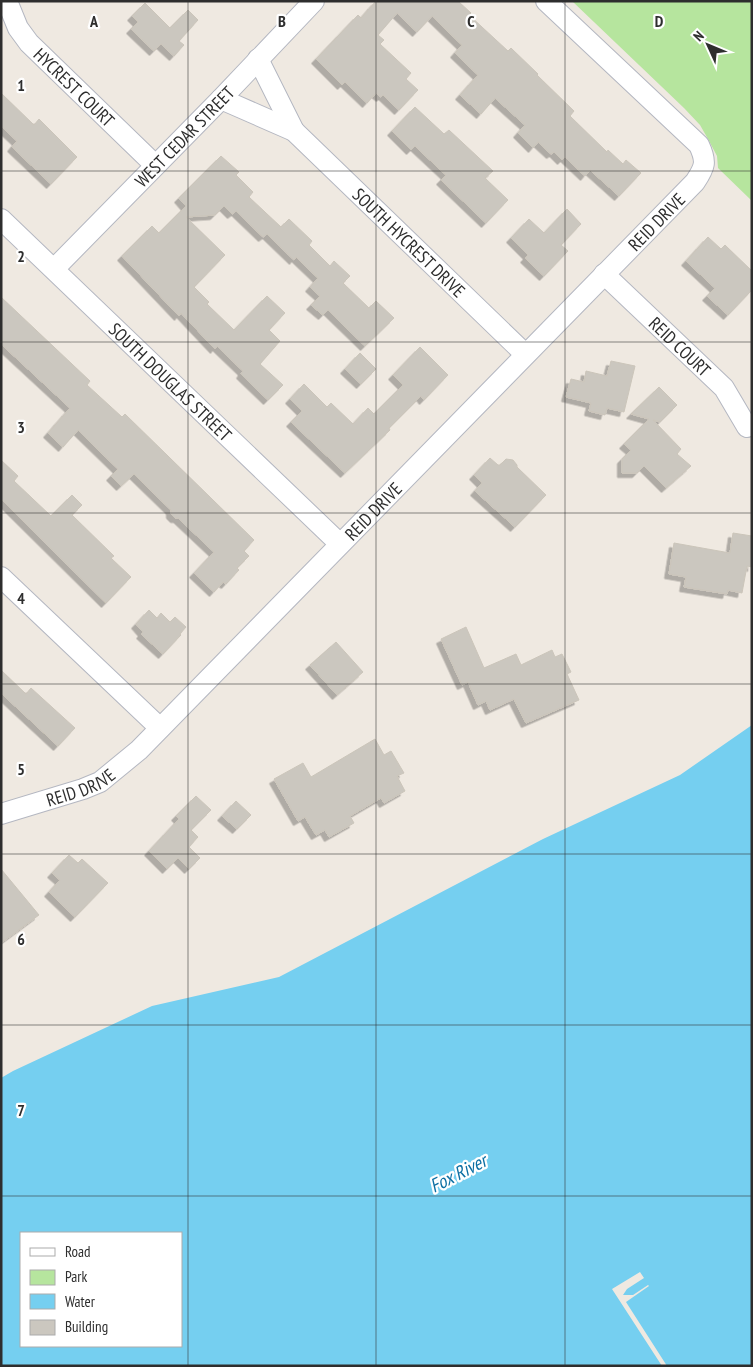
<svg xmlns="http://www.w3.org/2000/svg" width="753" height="1367" font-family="'PT Sans Narrow',sans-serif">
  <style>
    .green { fill: #b6e59e }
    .water { fill: #75cff0; fill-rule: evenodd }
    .pier { fill: #efe9e1 }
    .building { fill: #cbc7bf; stroke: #cbc5ba; filter: url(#shadow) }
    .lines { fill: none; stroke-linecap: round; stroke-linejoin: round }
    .minor-casing { stroke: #b4b7c1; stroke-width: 22 }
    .minor { stroke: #fff; stroke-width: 20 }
    .grid { fill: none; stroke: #2e2e2e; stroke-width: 1; stroke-opacity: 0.55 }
    .labels { text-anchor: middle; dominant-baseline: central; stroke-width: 4.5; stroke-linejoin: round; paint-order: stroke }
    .street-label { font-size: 18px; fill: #2e2e2e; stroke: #fff }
    .water-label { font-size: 19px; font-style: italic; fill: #0d6fa3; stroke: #fff }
    .grid-label { font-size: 16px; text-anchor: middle; font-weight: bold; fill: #2e2e2e; stroke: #fff; stroke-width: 4.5; stroke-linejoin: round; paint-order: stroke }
  </style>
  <defs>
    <filter id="shadow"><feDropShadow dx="-4.5" dy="4.5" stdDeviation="0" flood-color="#0004"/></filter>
  </defs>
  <rect width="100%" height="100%" fill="#efe9e1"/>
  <path class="green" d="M572,1H752V201L718,168L717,156L708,139L700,125L684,108Z"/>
  <path class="water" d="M752,725V1366H1V1078L13,1071L152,1006L279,977L543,839L680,775ZM21,1233H181V1346H21Z"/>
  <path class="pier" d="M640,1272L644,1278L627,1289L623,1295H633L648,1285L649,1286L626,1302L667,1366H662L612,1289Z"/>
  <g class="building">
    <path d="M376,1H458L471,13L469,15L508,51L511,48L538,74L537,75L574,111L570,116L607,152L608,150L623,164L626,160L641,173L619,196L590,170L585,176L565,157L562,160L554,152L551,154L538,142L533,148L518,133L525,125L495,98L481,114L460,95L478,75L455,53L462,45L432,16L417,32L397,13L378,35L384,40L380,44L411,73L406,79L418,90L399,110L383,95L381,97L376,93L367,103L345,82L342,85L316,59L358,15L361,18Z"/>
    <path d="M145,3L170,28L188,10L198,20L179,41L184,45L174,56L161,44L154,51L131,29L138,22L132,16Z"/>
    <path d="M1,93L34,125L39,119L77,157L51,184L12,147L17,141L1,126Z"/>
    <path d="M415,107L444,134L449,130L493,171L485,178L508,200L486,223L441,180L446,175L415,146L411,150L392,131Z"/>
    <path d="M221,156L239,172L236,175L253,192L249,197L281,227L289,219L312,241L309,245L330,266L334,261L350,276L343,283L369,308L376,301L394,318L365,346L328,310L323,315L311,305L320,296L310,287L318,278L296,257L294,260L267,234L263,237L236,211L232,214L224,206L215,215L186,217L225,255L194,287L209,302L207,304L234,330L267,296L285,313L269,330L280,341L260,364L283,385L268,400L241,374L243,371L217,346L215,349L181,313L179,316L122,256L152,226L159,233L186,206L179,198Z"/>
    <path d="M567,209L581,224L561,245L568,251L544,276L525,258L528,255L511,238L529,219L544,233Z"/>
    <path d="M708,237L721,249L725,245L752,271V290L728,315L707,296L715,288L686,261Z"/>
    <path d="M1,297L90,381L87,385L122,417L125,414L254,540L244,551L249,556L237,568L239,570L226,584L223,582L214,592L194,573L214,552L178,518H175L171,514V510L134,474L121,486L111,476L118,469L78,430L63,447L48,433L70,408L1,344Z"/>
    <path d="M420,347L448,375L424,400L421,396L389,428L390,430L345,473L291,422L302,411L290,399L304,384L327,407L331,403L353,424L368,408L374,414L403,385L393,375Z"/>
    <path d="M360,353L376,369L361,384L345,369Z"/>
    <path d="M611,361L635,366L624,412L607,408L605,415L589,411L591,403L566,397L571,379L584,382L586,371L607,376Z"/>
    <path d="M659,387L677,405L660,422L653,420L681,449L677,454L691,466L666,488L644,466L637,473H622V459L631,450L624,444L649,419L631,414Z"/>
    <path d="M490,458L498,465H500L506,459L513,460L517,465V467L546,495L515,527L475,491L482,483L474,475Z"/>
    <path d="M1,460L18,476L14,481L51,516L72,495L82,505L72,515L114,556L111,558L131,577L106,603L1,499Z"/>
    <path d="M733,533L752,536V567L747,566L742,593L728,590L727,594L684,587L686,577L669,574L674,543L730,553Z"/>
    <path d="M149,610L157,618L161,613L170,622L175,617L186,627L180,634L181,635L163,654L141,634L143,632L136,624Z"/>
    <path d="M466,627L484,668L516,654L521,665L552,650L555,657L562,654L571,672L567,674L579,700L526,723L514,699L490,710L486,701L478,705L468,682L462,685L441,639Z"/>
    <path d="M336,642L363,672L337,695L310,665Z"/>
    <path d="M1,670L26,694L31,688L75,728L58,746L1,693Z"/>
    <path d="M375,739L384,755L391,751L404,773L397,776L405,791L384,803L381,798L350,816L354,823L329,837L325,830L316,835L305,817L298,821L274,779L303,763L311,777Z"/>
    <path d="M196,796L211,810L191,830L198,837L189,847L200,858L189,869L178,858L167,869L149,851L179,819L176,816Z"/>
    <path d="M236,801L251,815L237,829L222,816Z"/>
    <path d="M69,855L78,863L82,859L108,883L75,917L49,892L60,880L52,873Z"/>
    <path d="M1,869L39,915L1,943Z"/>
  </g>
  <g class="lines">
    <defs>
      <g id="minor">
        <path id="s1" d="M7,1L18,28L29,43L155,165"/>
        <path d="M258,59L294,131"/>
        <path id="s2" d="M221,99L294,131L525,354"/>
        <path id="s3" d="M1,219L340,544"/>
        <path id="s4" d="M54,269L221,99L314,1"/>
        <path id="s5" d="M604,274L724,388L747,427"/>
        <path d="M1,577L160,728"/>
        <path id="s6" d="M1,814L83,789L100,782L139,750L695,182C705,167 707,162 699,145L546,1"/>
      </g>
    </defs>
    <use href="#minor" class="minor-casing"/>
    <use href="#minor" class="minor"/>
  </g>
  <path class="grid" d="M188,1V1366M376,1V1366M565,1V1366M1,171H752M1,342H752M1,513H752M1,684H752M1,854H752M1,1025H752M1,1196H752"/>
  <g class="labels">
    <g class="street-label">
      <text stroke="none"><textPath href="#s1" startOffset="111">HYCREST COURT</textPath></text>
      <text stroke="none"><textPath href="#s4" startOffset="186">WEST CEDAR STREET</textPath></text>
      <text stroke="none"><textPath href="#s6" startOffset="894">REID DRIVE</textPath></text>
      <text stroke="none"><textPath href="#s2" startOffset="240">SOUTH HYCREST DRIVE</textPath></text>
      <text stroke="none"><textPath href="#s5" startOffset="105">REID COURT</textPath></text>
      <text stroke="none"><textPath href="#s3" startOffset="235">SOUTH DOUGLAS STREET</textPath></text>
      <text stroke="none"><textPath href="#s6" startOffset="489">REID DRIVE</textPath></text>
      <text stroke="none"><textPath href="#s6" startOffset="84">REID DRIVE</textPath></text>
    </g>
    <g class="water-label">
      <text transform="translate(458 1173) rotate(-27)">Fox River</text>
    </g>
  </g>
  <g class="grid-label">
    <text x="94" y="27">A</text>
    <text x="282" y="27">B</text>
    <text x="471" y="27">C</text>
    <text x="659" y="27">D</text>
    <text x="21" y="91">1</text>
    <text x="21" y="262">2</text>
    <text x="21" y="433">3</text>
    <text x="21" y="604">4</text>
    <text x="21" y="775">5</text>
    <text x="21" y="945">6</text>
    <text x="21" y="1116">7</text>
  </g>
  <rect width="753" height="1367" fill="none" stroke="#2e2e2e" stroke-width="5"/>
  <rect x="20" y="1232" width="162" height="115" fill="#ffffff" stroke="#ababab"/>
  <rect x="30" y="1248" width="25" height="8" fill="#ffffff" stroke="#ababab"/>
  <text x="65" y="1257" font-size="15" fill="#2e2e2e">Road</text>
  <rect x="30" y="1270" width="25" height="15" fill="#b6e59e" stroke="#ababab"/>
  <text x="65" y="1282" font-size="15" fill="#2e2e2e">Park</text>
  <rect x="30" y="1294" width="25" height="15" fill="#75cff0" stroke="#ababab"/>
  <text x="65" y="1307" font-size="15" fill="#2e2e2e">Water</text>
  <rect x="30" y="1320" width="25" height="15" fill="#cbc7bf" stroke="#ababab"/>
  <text x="65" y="1332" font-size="15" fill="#2e2e2e">Building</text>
  <g transform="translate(708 45) rotate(314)" stroke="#ffffff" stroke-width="4" paint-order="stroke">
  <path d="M0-4L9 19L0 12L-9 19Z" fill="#2e2e2e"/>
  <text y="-8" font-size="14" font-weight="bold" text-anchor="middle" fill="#2e2e2e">N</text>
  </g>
</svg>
